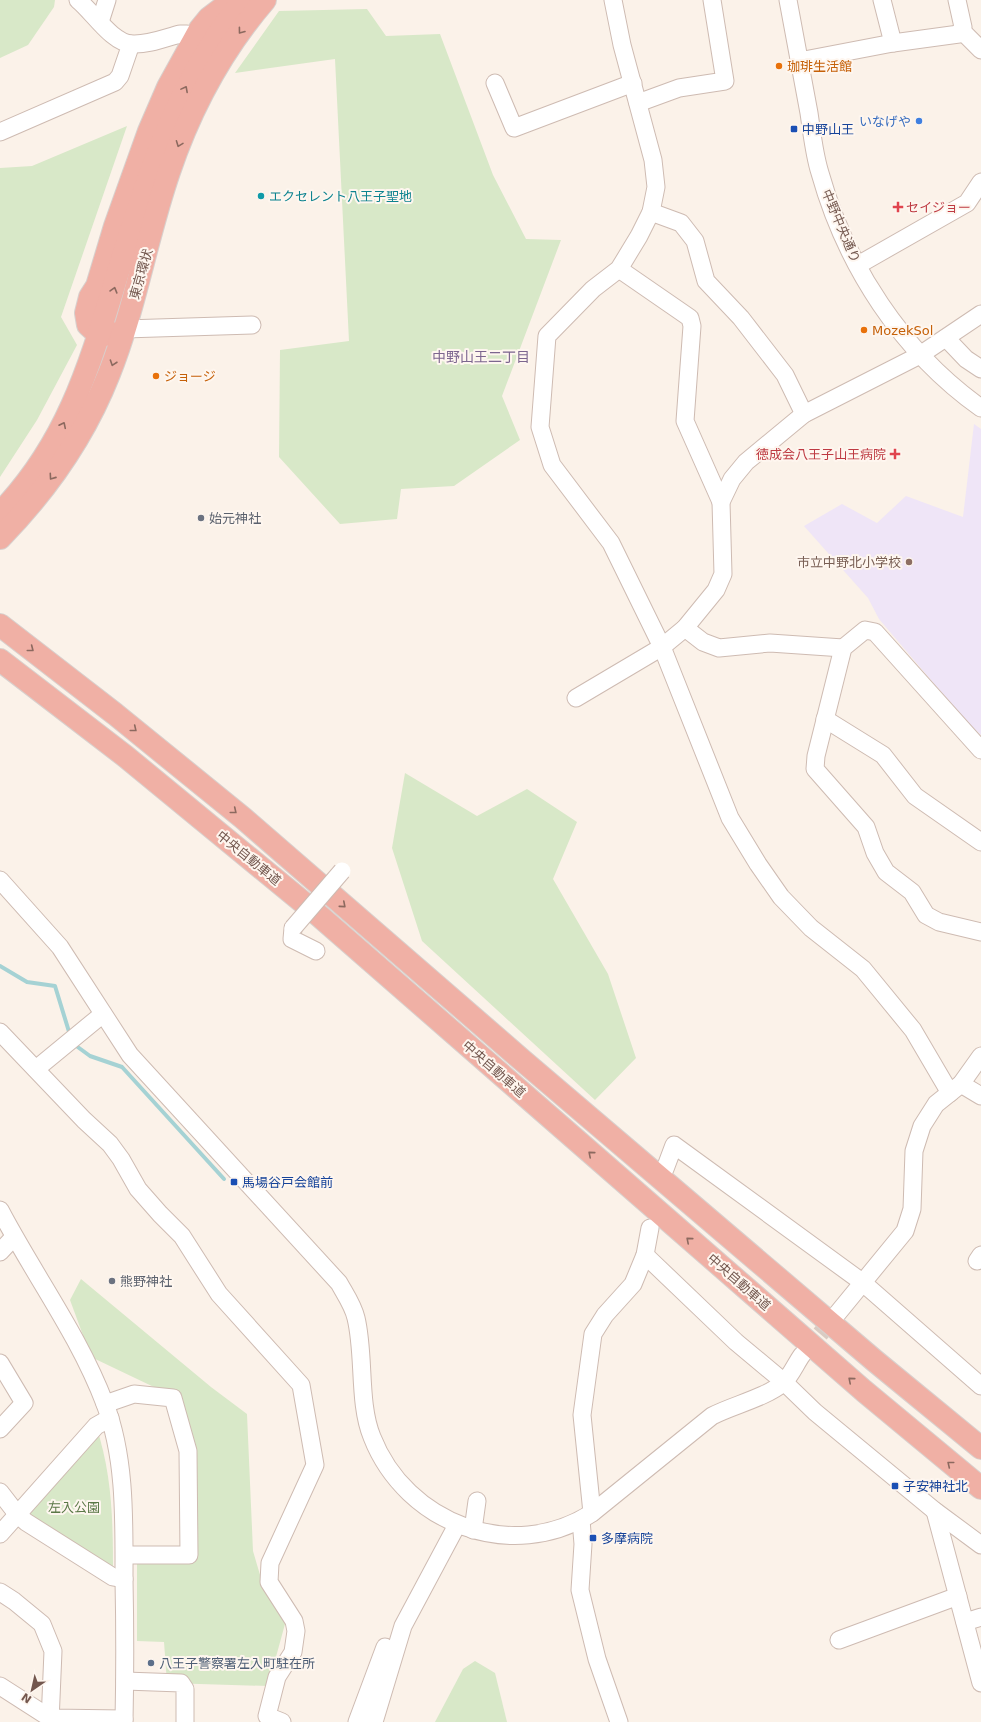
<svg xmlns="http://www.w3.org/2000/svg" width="981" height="1722" font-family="'DejaVu Sans','Noto Sans JP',sans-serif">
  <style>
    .education { fill: #efe5f7 }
    .green { fill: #d8e8c8 }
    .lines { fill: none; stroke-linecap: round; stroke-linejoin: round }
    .stream { stroke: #a5d2d4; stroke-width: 4 }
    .minor-tunnel { stroke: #d9cbc2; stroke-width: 17; stroke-dasharray: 17 8; stroke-linecap: butt }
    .minor-casing { stroke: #cebbb2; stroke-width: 19 }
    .highway-casing { stroke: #d8d0cd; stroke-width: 24 }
    .minor { stroke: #fff; stroke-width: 17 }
    .highway { stroke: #f0b0a5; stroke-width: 22 }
    .minor-bridge-casing { stroke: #cebbb2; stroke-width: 19; stroke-linecap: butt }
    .minor-bridge { stroke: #fff; stroke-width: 17 }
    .oneway { stroke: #8c695f }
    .food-dot { fill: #e8710a; stroke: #fef6ef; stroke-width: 1.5 }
    .shop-dot { fill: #3f7fe0; stroke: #fef6ef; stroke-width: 1.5 }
    .transit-dot { fill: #1a4fb4; stroke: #fef6ef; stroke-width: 1.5 }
    .culture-dot { fill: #0f9aa8; stroke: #fef6ef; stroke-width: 1.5 }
    .health-dot { fill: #e0444e; stroke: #fef6ef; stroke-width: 1.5 }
    .worship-dot { fill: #6b7280; stroke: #fef6ef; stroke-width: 1.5 }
    .education-dot { fill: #8d6e63; stroke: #fef6ef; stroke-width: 1.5 }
    .service-dot { fill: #5c6f8a; stroke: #fef6ef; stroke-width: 1.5 }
    .labels { text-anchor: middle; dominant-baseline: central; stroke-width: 4; stroke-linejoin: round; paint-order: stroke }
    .food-label { font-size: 13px; fill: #c56008; stroke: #fef6ef; text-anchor: start }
    .shop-label { font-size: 13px; fill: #366cbe; stroke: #fef6ef; text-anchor: end }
    .transit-label { font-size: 13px; fill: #164399; stroke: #fef6ef; text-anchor: start }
    .culture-label { font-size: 13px; fill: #0d838f; stroke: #fef6ef; text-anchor: start }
    .health-label { font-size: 13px; fill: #be3a42; stroke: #fef6ef; text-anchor: start }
    .street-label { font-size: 13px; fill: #73574e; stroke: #fef6ef }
    .worship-label { font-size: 13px; fill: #5b616d; stroke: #fef6ef; text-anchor: start }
    .education-label { font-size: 13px; fill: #785e54; stroke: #fef6ef; text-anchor: end }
    .park-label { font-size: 13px; fill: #5b7847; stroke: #fef6ef }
    .service-label { font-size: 13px; fill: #4e5e75; stroke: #fef6ef; text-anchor: start }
    .neighbourhood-label { font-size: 14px; fill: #7c668f; stroke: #fef6ef }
  </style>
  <rect width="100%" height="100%" fill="#fbf2e9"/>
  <path class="education" d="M974,424L981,429V735L965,720L879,619L868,598L804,526L842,504L877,523L906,496L963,517Z"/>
  <g class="green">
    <path d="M0,0H55L54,7L28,45L0,58Z"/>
    <path d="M367,9L386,36L440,34L493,175L526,239L561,240L502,396L520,440L454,486L401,489L397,519L340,524L279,457L280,350L349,341L335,59L235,73L279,11Z"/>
    <path d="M127,126L61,317L77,345L37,420L0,477V168L32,166Z"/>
    <path d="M405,773L477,816L527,789L577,822L553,879L608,974L636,1058L595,1100L422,941L392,848Z"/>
    <path d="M81,1279L211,1387L247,1414L253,1551L263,1585L285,1624L268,1686L167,1683L164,1642L137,1641V1556L188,1555L179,1399L91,1357L70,1300Z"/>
    <path d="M96,1426C113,1476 113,1526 113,1577L17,1514Z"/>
    <path d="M475,1661L495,1673L507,1722H435L463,1669Z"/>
  </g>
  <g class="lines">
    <g class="stream">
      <path d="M0,966L27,982L55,986L70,1035"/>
      <path d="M75,1045L90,1056L122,1067L224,1179"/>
    </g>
    <path class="minor-tunnel" d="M804,1353L837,1314"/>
    <defs>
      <g id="minor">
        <path d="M78,0C93,12 112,43 132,44C148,45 165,38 180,34H187L195,40"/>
        <path d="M613,0L622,45L653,160L656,187L651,212L639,236L619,269L593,289L547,336L540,427L552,465L611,543L662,647L730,818L758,864L781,897L811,928L863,969L913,1030L950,1093"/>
        <path d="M788,0C795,38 802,75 809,113C812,133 814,154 820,173C846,266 902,352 981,408"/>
        <path d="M882,0L893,43"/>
        <path d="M100,22L107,0"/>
        <path d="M961,30L981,50"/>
        <path d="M799,61L893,43L959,34L963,27L957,0"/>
        <path d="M495,83L514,128L633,83"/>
        <path d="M638,103L679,88L725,81L712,0"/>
        <path d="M0,132L115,82L120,76L131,44"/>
        <path d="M651,212L681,223L695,241L706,281L741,318L785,375L804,414"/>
        <path d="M858,265L967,203L981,182"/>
        <path d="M619,269L690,318L692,326L685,421L721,502"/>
        <path d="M125,329L252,325"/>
        <path d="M946,338L966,359L981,369"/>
        <path d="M685,628L703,642L719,648L770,643L843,648"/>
        <path d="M576,698L662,647L685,628L716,590L723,574L721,502L732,479L746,462L804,414L920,355L981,314"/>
        <path d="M825,719L883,755L915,796L981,842"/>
        <path d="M981,750L875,632L865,630L843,648L816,756L815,769L866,827L875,853L886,872L912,892L926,915L939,922L981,932"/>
        <path d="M0,880L60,947L130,1055L339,1283C345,1294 353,1305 356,1318C365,1355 358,1403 372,1437C406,1524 512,1564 592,1513L712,1416C733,1405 765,1398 783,1383C791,1376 796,1363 802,1355"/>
        <path d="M293,928L292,939L316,951"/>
        <path d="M0,1032L84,1120L110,1144L121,1159L138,1189L160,1214L182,1236L219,1294L301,1385L315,1465L270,1563L269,1582L294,1621L296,1631L293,1652L277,1677L267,1716L282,1722"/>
        <path d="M36,1069L103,1014"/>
        <path d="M961,1084L981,1096"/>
        <path d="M665,1169L674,1145L862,1282L981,1386"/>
        <path d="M0,1210C34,1275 79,1335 105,1404C126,1458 124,1523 124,1580C125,1627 125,1675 124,1722"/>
        <path d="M0,1252L14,1237"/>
        <path d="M645,1255L736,1342L784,1382L815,1412L935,1511L981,1545"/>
        <path d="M977,1261L981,1255"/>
        <path d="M837,1314L905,1231L912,1209L914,1151L922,1126L936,1104L961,1084L981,1056"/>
        <path d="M0,1363L24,1403L0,1429"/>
        <path d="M105,1404L134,1394L173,1398L188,1451L189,1555H125"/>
        <path d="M0,1492L17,1514L26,1522L113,1577L124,1579"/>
        <path d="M935,1511L981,1683"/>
        <path d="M592,1513L582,1415L593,1334L605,1315L633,1284L645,1255L650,1228"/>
        <path d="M581,1520L583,1544L580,1590L597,1659L619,1722"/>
        <path d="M473,1530L477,1501"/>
        <path d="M0,1534L96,1426L110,1418"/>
        <path d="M0,1592L14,1601L42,1624L53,1651L50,1722"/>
        <path d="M965,1622L981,1617"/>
        <path d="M839,1640L958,1596"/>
        <path d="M125,1681L181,1683L185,1689V1722"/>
        <path d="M0,1686L50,1718L124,1719"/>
        <path d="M357,1722L385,1647"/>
        <path d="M374,1722L403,1626L457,1525"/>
      </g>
      <g id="highway">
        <path d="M112,333L100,336L88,325L86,313L90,297L97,286L115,226L149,131L168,87L200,29L209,18L233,0"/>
        <path d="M0,513C76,435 95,344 127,243C155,154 184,74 243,0"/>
        <path d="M0,538C46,491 85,435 109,374C135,309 146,239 169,172C190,110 222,50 265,0"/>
        <path d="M0,625L115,714L243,818L522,1060L875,1361L981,1448"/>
        <path d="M0,660L125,756L316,913L864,1391L981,1488"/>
      </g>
    </defs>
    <use href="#minor" class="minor-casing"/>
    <use href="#highway" class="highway-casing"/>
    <use href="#minor" class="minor"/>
    <use href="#highway" class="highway"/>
    <defs>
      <path id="minor-bridge" d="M293,928L342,871"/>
    </defs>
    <use href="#minor-bridge" class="minor-bridge-casing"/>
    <use href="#minor-bridge" class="minor-bridge"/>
  </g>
  <defs><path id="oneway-chevron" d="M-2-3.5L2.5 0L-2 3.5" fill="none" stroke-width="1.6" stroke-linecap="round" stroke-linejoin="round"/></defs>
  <g class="oneway">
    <use href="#oneway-chevron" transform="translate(241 31) rotate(127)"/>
    <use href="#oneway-chevron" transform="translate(185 89) rotate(-62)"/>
    <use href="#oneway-chevron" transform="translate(179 144) rotate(111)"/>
    <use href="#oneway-chevron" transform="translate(114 290) rotate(-74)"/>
    <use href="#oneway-chevron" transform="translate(113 363) rotate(109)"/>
    <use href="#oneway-chevron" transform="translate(63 425) rotate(-64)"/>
    <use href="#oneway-chevron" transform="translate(52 477) rotate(125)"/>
    <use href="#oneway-chevron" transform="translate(31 649) rotate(38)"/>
    <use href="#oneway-chevron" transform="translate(134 729) rotate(39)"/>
    <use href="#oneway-chevron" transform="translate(234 811) rotate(39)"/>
    <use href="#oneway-chevron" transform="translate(343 905) rotate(41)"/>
    <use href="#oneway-chevron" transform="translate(591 1154) rotate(-139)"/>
    <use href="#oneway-chevron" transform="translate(689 1240) rotate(-139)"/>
    <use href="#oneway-chevron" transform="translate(851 1380) rotate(-139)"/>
    <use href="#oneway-chevron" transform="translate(950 1464) rotate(-141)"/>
  </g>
  <g class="food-dot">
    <circle cx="779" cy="66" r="4"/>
    <circle cx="864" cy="330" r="4"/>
    <circle cx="156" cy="376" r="4"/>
  </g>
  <circle class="shop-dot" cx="919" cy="121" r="4"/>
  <g class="transit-dot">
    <rect x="790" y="125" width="8" height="8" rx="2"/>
    <rect x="230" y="1178" width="8" height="8" rx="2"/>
    <rect x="891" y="1482" width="8" height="8" rx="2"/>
    <rect x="589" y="1534" width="8" height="8" rx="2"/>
  </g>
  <circle class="culture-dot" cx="261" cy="196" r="4"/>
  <g class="health-dot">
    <path d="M896 201h4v4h4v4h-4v4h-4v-4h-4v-4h4z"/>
    <path d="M893 448h4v4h4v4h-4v4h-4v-4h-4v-4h4z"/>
  </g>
  <g class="worship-dot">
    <circle cx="201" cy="518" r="4"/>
    <circle cx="112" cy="1281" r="4"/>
  </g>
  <circle class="education-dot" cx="909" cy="562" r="4"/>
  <circle class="service-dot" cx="151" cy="1663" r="4"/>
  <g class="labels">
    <g class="food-label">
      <text x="787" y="66">珈琲生活館</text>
      <text x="872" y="330">MozekSol</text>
      <text x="164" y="376">ジョージ</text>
    </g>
    <g class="shop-label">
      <text x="911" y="121">いなげや</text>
    </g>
    <g class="transit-label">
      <text x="802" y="129">中野山王</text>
      <text x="242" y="1182">馬場谷戸会館前</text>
      <text x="903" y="1486">子安神社北</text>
      <text x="601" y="1538">多摩病院</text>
    </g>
    <g class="culture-label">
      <text x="269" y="196">エクセレント八王子聖地</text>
    </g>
    <g class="health-label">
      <text x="906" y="207">セイジョー</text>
      <text x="886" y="454" text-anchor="end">徳成会八王子山王病院</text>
    </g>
    <g class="street-label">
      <text transform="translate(841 226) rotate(67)">中野中央通り</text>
      <text transform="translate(141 274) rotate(-74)">東京環状</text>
      <text transform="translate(249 858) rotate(39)">中央自動車道</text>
      <text transform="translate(494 1069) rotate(41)">中央自動車道</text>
      <text transform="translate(739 1282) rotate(41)">中央自動車道</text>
    </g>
    <g class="worship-label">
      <text x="209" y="518">始元神社</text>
      <text x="120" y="1281">熊野神社</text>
    </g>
    <g class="education-label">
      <text x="901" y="562">市立中野北小学校</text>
    </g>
    <g class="park-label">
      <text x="74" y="1507">左入公園</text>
    </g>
    <g class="service-label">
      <text x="159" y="1663">八王子警察署左入町駐在所</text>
    </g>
    <g class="neighbourhood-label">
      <text x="481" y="357">中野山王二丁目</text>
    </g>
  </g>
  <g transform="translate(32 1690) rotate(214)" stroke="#fef6ef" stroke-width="3" paint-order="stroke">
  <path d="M0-3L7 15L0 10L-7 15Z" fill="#73574e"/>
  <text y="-6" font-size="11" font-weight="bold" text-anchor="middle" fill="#73574e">N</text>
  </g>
</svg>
